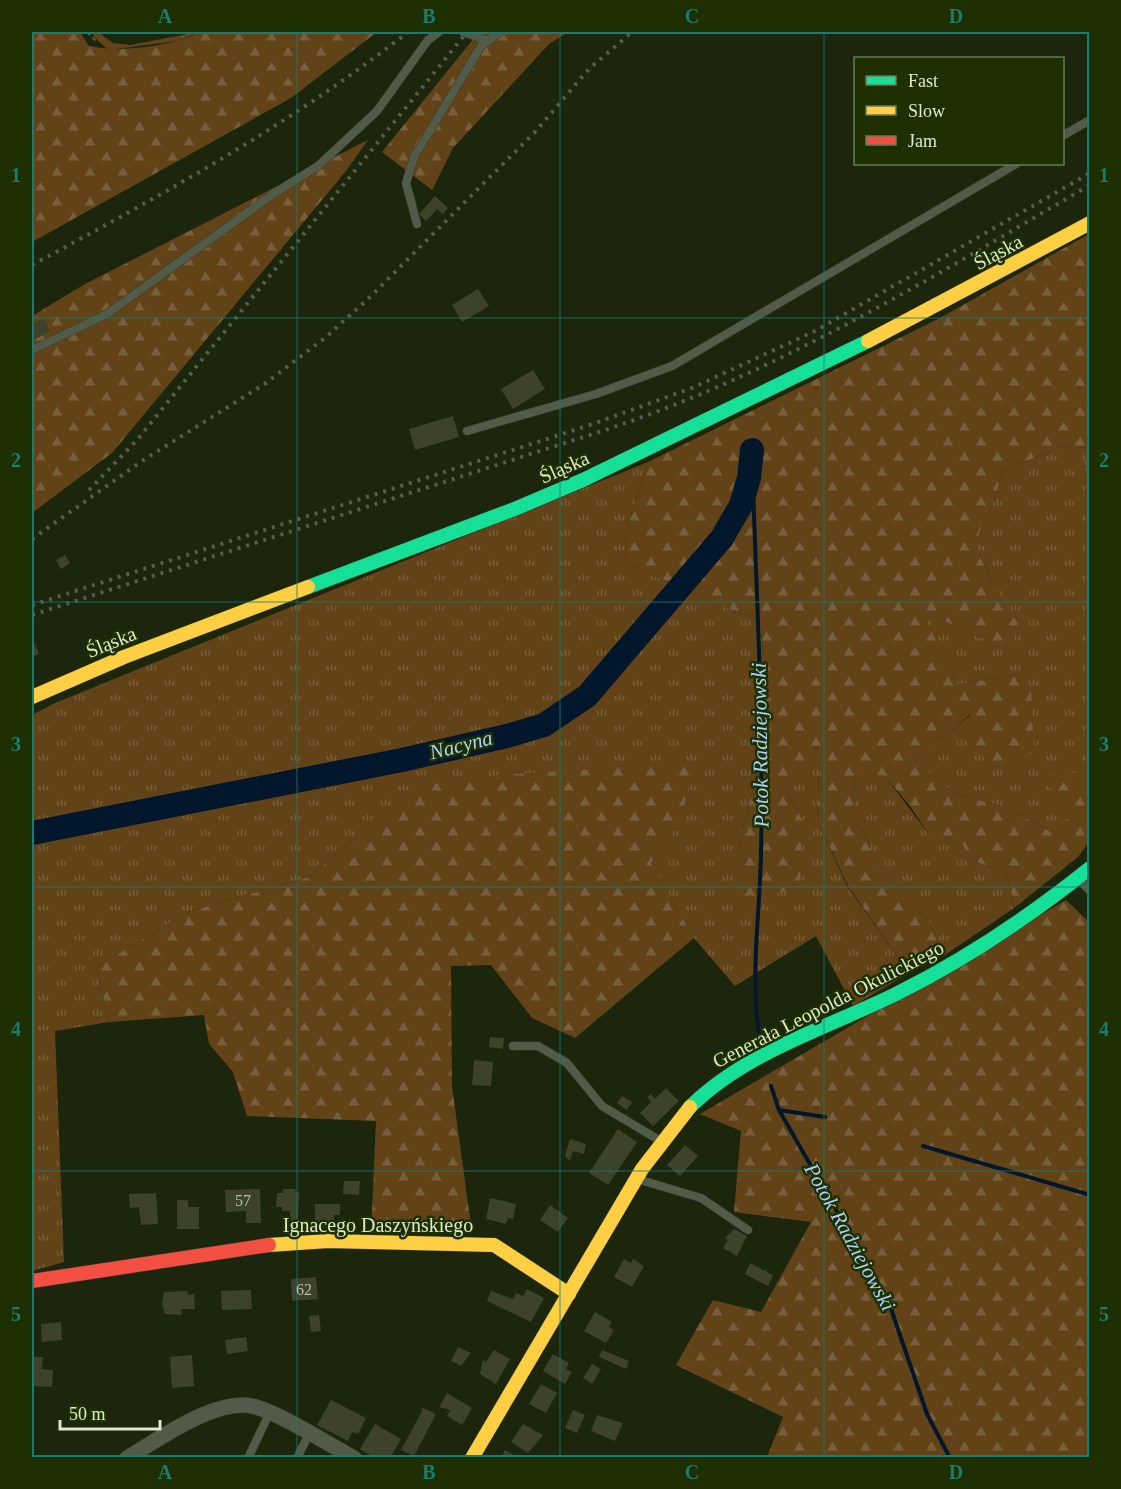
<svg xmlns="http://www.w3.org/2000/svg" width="1121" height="1489" font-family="Georgia,serif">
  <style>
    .grass { fill: url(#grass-tufts) }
    .forest { fill: url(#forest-firs) }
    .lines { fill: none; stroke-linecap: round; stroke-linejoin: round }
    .stream { stroke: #02172b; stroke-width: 4 }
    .river { stroke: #02172b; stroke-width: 24 }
    .building { fill: #3d432a }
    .lane-casing { stroke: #363f2d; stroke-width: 9 }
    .street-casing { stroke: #363f2d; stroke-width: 16 }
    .fast-casing { stroke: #363f2d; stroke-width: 15 }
    .slow-casing { stroke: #363f2d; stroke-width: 15 }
    .jam-casing { stroke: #363f2d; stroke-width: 15 }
    .path { stroke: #545b4b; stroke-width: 2; stroke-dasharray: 4.5 3; stroke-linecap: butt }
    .lane { stroke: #525b48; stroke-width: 8 }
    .street { stroke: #525b48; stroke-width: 15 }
    .fast { stroke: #16e098; stroke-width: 14 }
    .slow { stroke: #ffcf43; stroke-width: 14 }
    .jam { stroke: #f24e42; stroke-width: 14 }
    .rail { stroke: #565d4c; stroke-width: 4; stroke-dasharray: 3 6; stroke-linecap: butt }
    .grid { fill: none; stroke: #197c73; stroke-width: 1.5; stroke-opacity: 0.55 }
    .labels { text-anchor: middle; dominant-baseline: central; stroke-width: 5; stroke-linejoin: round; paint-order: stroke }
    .number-label { font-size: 16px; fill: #b4c0a6 }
    .street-label { font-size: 20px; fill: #dce9cf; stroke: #1e3001 }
    .water-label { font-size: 21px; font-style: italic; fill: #abd3fb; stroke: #1e3001 }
    .neatline { fill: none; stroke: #197c73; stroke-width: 2 }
    .grid-label { font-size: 20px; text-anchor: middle; font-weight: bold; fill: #197c73 }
  </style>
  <defs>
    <pattern id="grass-tufts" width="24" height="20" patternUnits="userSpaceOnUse" patternTransform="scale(1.5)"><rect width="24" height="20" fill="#624318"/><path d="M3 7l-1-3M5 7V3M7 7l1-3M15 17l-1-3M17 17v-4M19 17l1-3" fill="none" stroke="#785e39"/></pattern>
    <pattern id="forest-firs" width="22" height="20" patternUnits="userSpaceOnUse" patternTransform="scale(1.5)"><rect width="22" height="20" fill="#624318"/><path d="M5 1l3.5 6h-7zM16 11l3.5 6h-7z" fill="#785e39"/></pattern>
  </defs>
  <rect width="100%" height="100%" fill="#1b260c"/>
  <g class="grass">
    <path d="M93,32H98L113,43L130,45L198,32L177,41L108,50L94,37Z"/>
    <path d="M1062,446L1089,448V784L1065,768L1079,814L1051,832L1008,808L953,793L911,757L953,730L1017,674L958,685L920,609L981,638L992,582L979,553V533L994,501L1003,471Z"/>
    <path d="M648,462L625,534L626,563L714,603L762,621L764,746L736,855L802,820L786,792L808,759L819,770L817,820L847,886L909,973L853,1006L816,936L735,986L694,938L651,863L681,820L359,835L309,877L188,912L96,967L109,1022L55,1031L64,1262L32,1271V715L55,703Z"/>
    <path d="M855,774L885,776L936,844L955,832L973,861L1007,873L1014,908L945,955L926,917L875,862L864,833L853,816Z"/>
  </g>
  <g class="forest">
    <path d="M32,32H80L88,45C112,54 177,46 198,32H377L291,98L32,242Z"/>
    <path d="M479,32H568L549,44L453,148L432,190L382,152Z"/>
    <path d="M368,140L346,171L112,453L32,513V316L85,284Z"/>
    <path d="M1089,234V448L1062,446L1003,471L994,501L979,533V554L992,582L1018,624L1013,646L981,638L921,610L958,685L1017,674L1031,688L1034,752L1008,767L970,751V714L953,730L911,757L953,793L1008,808L1051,832L1073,814L1043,779L1065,768L1089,784V842L1078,857L1014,908L1007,873L973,861L955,833L936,845L910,806L885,776L855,775L853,816L864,833L875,862L926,917L945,955L909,973L848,886L817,820L819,770L808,760L786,792L802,820L800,886L742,905L736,855L764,746L762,621L714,603L626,563L625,534L648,462L940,318Z"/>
    <path d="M694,762L681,820L651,863L694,938L575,1038L532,1018L491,965L451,966L452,1086L472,1233H371L376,1121L247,1116L233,1072L209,1044L204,1015L109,1022L96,967L188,912L309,877L359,835L443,779Z"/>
    <path d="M1066,900L1090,923L1089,1457H767L783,1417L676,1365L713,1300L761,1312L811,1222L734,1212L741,1131L700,1114Z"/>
  </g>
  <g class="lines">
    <g class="stream">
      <path d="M752,456C756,588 764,721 761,853C760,914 750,973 759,1034"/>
      <path d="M771,1086L779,1110L889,1303L927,1414L950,1458"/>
      <path d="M779,1110L825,1117"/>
      <path d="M923,1146L1090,1195"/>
    </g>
    <path class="river" d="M32,833L402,760L507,736L544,725L587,696L722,538L741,505L749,478L752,450"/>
  </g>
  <g class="building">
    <path d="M435,196L448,208L443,214L437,209L426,221L419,214Z"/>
    <path d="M478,289L489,306L462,322L452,305Z"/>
    <path d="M43,318L50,331L32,341V325Z"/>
    <path d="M533,370L545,389L513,409L501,389Z"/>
    <path d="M453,416L459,437L415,450L409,429Z"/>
    <path d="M65,555L70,563L61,569L56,560Z"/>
    <path d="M34,642L39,654L32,657V643Z"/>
    <path d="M490,1037L504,1038L503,1049L489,1047Z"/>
    <path d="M474,1060L493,1062L491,1086L472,1085Z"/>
    <path d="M666,1088L679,1101L653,1126L640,1113L651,1102L647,1097L651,1094L655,1099Z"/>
    <path d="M622,1096L632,1102L627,1110L617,1103Z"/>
    <path d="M618,1129L637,1142L608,1185L589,1173Z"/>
    <path d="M570,1139L586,1144L584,1154L573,1151L570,1161L565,1156Z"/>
    <path d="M685,1145L698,1156L680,1176L667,1165Z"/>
    <path d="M344,1181H360L359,1195L343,1194Z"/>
    <path d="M260,1189L261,1223H246V1211L226,1212L225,1190Z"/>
    <path d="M283,1189H296L295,1192H299L298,1220H290V1211H282V1207H276L277,1193H283Z"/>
    <path d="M156,1193L158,1224L141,1225L139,1207L130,1208L129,1194Z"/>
    <path d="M490,1198L516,1204L513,1219L508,1218L506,1224L486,1219Z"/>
    <path d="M177,1200H188V1207H199V1229H177Z"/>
    <path d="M315,1204H340V1215H334V1224H315Z"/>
    <path d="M550,1205L568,1218L558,1232L540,1220Z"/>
    <path d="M734,1229L747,1236L737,1256L723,1248L728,1240L725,1238Z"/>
    <path d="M624,1259L631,1263L633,1259L644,1266L632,1287L614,1277Z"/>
    <path d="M750,1263L765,1271L766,1268L767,1272L773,1275L768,1286L745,1274Z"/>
    <path d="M316,1277L318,1299L292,1301L291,1279Z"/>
    <path d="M527,1289L544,1298L531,1322L487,1301L491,1291L513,1299L516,1293L523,1296Z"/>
    <path d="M251,1290L252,1309L222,1310L221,1291Z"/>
    <path d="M187,1291L188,1295L194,1294L195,1309H181L182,1315L165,1314L162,1303L164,1292Z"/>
    <path d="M595,1312L612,1322L609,1327L614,1330L606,1343L584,1331Z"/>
    <path d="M319,1315L321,1331L311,1332L309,1316Z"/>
    <path d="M61,1322L62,1340L42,1342L41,1324Z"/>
    <path d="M246,1337L248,1351L227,1354L225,1340Z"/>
    <path d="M458,1347L471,1353L461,1366L451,1361Z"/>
    <path d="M494,1350L510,1359L496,1384L480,1374L483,1360L486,1362Z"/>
    <path d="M602,1350L629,1361L626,1369L599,1357Z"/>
    <path d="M553,1354L569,1363L566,1369L572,1372L565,1384L543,1371Z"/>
    <path d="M192,1355L194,1386L172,1388L170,1357Z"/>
    <path d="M33,1357H43L42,1369L53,1370L52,1387L32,1386Z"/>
    <path d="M592,1364L601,1369L592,1384L583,1378Z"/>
    <path d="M541,1384L557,1393L546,1413L529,1404Z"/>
    <path d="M447,1393L472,1408L462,1425L447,1416L450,1410L439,1407Z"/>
    <path d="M331,1400L366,1418L358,1434L352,1432L348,1441L317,1425Z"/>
    <path d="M421,1407L436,1414L414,1456L401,1450L422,1411Z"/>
    <path d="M573,1410L585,1415L577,1433L565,1428Z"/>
    <path d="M597,1415L623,1423L615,1441L591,1431Z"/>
    <path d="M375,1424L401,1439L390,1458H375L360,1449Z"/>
    <path d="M523,1424L543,1435L528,1453L511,1442Z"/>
    <path d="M505,1450L514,1455L518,1458H501Z"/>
  </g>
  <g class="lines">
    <defs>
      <g id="lane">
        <path d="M463,32L486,40"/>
        <path d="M1062,136L1090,120"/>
        <path d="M417,224L406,183L414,157L481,46L500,32"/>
        <path d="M32,350L107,314L273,194L318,166L377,111L428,40L439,32"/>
        <path d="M467,431L596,394L672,366L1016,164"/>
        <path d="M1079,879L1090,891"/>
        <path d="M513,1046H538L567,1063L602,1106L659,1140"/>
        <path d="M637,1179L701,1198L748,1230"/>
        <path d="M248,1458L269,1414"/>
        <path d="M297,1458L309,1434"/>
      </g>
      <path id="street" d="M127,1458C158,1440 219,1395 256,1407C285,1416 326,1443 354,1458"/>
      <g id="fast">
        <path d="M308,587L517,508L583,480L868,341"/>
        <path d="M690,1107C745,1052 827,1028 896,994C966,959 1029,917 1090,868"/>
      </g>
      <g id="slow">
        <path d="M868,341L1090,223"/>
        <path d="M32,697L124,657L308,587"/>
        <path d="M269,1245L328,1241L494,1245L569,1294"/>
        <path d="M472,1458L642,1169L690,1107"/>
      </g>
      <path id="jam" d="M32,1281L269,1245"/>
    </defs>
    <use href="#lane" class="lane-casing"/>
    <use href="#street" class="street-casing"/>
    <use href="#fast" class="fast-casing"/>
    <use href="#slow" class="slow-casing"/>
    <use href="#jam" class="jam-casing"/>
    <g class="path">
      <path d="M87,32L97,42"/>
      <path d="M1084,453L1090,491"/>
    </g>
    <use href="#lane" class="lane"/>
    <use href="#street" class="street"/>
    <use href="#fast" class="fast"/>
    <use href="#slow" class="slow"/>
    <use href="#jam" class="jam"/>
    <g class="rail">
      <path d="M32,265C162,195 291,124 408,32"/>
      <path d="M89,490L137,440L467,32"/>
      <path d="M32,539L142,461L266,383L326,337L370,297L535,132L589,69L632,32"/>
      <path d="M32,605L587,426L692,388L815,331L1090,173"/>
      <path d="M32,615L602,431C777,374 932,277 1090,185"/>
    </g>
  </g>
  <path class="grid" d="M297,32V1458M560,32V1458M824,32V1458M32,318H1090M32,602H1090M32,887H1090M32,1171H1090"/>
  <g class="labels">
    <g class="number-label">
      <text x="243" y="1200">57</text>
      <text x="304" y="1289">62</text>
    </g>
    <g class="street-label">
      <text transform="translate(998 252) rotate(-28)">Śląska</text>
      <text transform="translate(564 467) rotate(-24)">Śląska</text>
      <text transform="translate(111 642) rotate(-22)">Śląska</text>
      <text transform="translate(828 1004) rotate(-27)">Generała Leopolda Okulickiego</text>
      <text x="378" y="1225">Ignacego Daszyńskiego</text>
    </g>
    <g class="water-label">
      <text transform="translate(461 745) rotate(-14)">Nacyna</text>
      <text transform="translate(760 745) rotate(-91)">Potok Radziejowski</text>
      <text transform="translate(850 1237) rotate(61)">Potok Radziejowski</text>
    </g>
  </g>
  <rect width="1121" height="1489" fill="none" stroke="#1e3001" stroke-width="66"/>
  <rect x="854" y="57" width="210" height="108" fill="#1e3001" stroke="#6a7a53" stroke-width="1.5"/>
  <rect x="866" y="76" width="30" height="9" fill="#16e098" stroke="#6a7a53" stroke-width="1.5"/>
  <text x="908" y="87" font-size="18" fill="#dce9cf">Fast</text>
  <rect x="866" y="106" width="30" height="9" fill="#ffcf43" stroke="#6a7a53" stroke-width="1.5"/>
  <text x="908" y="117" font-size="18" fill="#dce9cf">Slow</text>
  <rect x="866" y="136" width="30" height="9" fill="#f24e42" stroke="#6a7a53" stroke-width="1.5"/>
  <text x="908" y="147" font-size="18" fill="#dce9cf">Jam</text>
  <path d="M60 1420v9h100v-9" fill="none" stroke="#dce9cf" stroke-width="3"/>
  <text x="69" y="1420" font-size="18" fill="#dce9cf" stroke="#1e3001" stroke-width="4.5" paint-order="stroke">50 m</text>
  <rect x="33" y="33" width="1055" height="1423" class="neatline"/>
  <g class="grid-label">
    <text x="165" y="23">A</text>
    <text x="429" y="23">B</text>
    <text x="692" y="23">C</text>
    <text x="956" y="23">D</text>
    <text x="16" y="182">1</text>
    <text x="1104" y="182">1</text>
    <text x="16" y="467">2</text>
    <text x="1104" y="467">2</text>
    <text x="16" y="751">3</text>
    <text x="1104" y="751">3</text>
    <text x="16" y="1036">4</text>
    <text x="1104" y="1036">4</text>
    <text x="16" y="1321">5</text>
    <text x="1104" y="1321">5</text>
    <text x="165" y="1479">A</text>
    <text x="429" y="1479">B</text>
    <text x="692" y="1479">C</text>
    <text x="956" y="1479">D</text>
  </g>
</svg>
